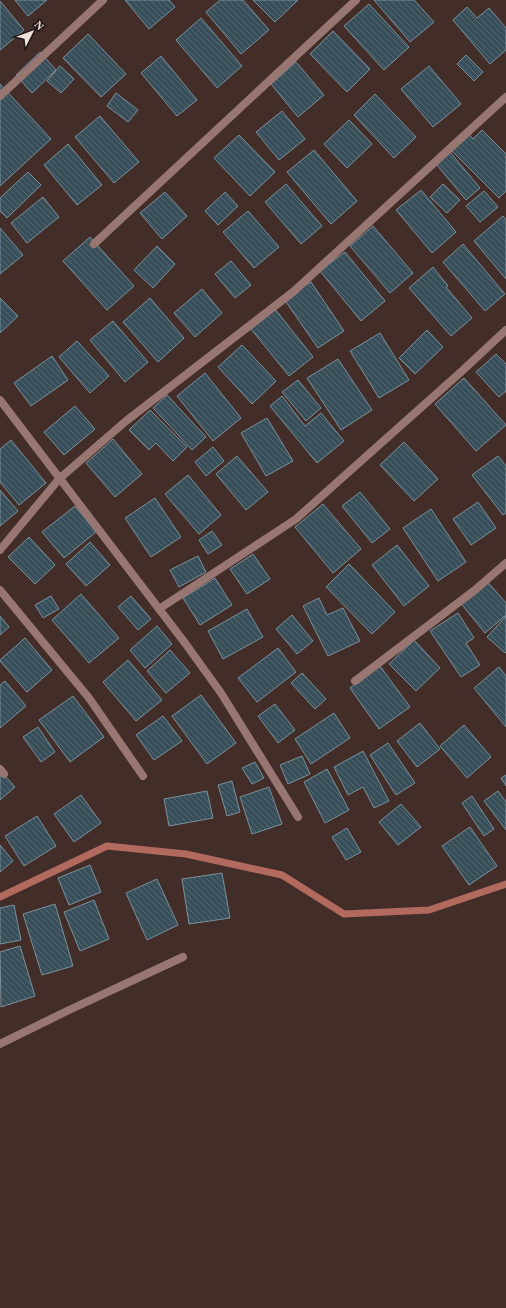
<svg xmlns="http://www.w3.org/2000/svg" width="506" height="1308" font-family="'Times New Roman',serif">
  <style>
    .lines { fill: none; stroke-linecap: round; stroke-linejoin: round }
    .stream { stroke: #b2695e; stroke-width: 7 }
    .building { fill: url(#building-back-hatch); stroke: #79919c }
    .minor { stroke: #987671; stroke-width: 8 }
  </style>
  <defs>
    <pattern id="building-back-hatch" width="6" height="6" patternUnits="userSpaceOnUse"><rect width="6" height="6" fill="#384e58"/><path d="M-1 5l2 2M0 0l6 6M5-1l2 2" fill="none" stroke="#556770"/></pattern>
  </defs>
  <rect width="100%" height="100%" fill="#422d29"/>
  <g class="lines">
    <path class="stream" d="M0,897L107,846L186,854L282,875L344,914L429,910L506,884"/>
  </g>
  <g class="building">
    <path d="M15,0H47L28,16Z"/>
    <path d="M125,0H169L175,7L149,29Z"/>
    <path d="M220,0H243L269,30L241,54L206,12Z"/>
    <path d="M253,0H298L275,22Z"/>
    <path d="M374,0H414L434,22L410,42Z"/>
    <path d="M0,1L24,30L0,50Z"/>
    <path d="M369,4L409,47L384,70L344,26Z"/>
    <path d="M467,7L477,18L489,8L506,28V50L490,64L453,20Z"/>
    <path d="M201,18L242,66L217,88L176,40Z"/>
    <path d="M333,31L370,69L347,92L310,54Z"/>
    <path d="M88,34L126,74L101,97L63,58Z"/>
    <path d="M40,52L56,70L32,93L16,75Z"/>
    <path d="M466,55L483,72L474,81L457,64Z"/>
    <path d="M161,56L197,100L177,116L141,73Z"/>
    <path d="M296,62L324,95L298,117L271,84Z"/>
    <path d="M60,66L74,79L61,93L47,81Z"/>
    <path d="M429,66L461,104L433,127L401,89Z"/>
    <path d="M0,84L51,139L0,186Z"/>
    <path d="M116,93L138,110L128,122L107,106Z"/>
    <path d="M375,94L416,137L394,158L354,115Z"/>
    <path d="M282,111L305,139L279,160L256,132Z"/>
    <path d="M100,116L139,162L114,183L75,137Z"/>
    <path d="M349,120L372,144L347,168L324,144Z"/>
    <path d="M482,130L506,154V191L499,198L451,150L468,133L473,139Z"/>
    <path d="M239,135L275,172L250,196L214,158Z"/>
    <path d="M68,144L102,185L77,205L44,165Z"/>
    <path d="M314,150L357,201L331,224L287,172Z"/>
    <path d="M450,152L480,188L466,200L436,164Z"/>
    <path d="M28,172L41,185L7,218L0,211V198Z"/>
    <path d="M286,184L322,226L301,244L265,202Z"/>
    <path d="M443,184L460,200L447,213L430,197Z"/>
    <path d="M421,190L456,232L432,253L396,210Z"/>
    <path d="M484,191L498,207L480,222L466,206Z"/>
    <path d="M165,192L187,216L162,239L140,213Z"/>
    <path d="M225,192L238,206L218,225L205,211Z"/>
    <path d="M43,197L59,217L27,243L11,223Z"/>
    <path d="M248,211L279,247L254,268L223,232Z"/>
    <path d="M503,216L506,220V279L474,241Z"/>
    <path d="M373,226L413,273L390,293L350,246Z"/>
    <path d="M0,228L23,255L0,274Z"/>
    <path d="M90,237L134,286L107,310L63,261Z"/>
    <path d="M463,244L505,294L485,311L443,262Z"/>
    <path d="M157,246L175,264L153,288L134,270Z"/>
    <path d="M345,252L385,301L361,321L320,271Z"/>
    <path d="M231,261L251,285L235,298L215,274Z"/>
    <path d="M433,267L448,286L446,287L472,318L451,336L409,288Z"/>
    <path d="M311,282L344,331L318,348L284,299Z"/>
    <path d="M202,289L222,313L195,337L174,313Z"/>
    <path d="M0,298L18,316L0,333Z"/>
    <path d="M150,298L184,338L158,362L123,322Z"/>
    <path d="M275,309L313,357L289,376L251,329Z"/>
    <path d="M113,321L148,362L125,382L90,340Z"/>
    <path d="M427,330L443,347L415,374L399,358Z"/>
    <path d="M380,333L409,380L379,398L350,351Z"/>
    <path d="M77,341L109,376L90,393L59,357Z"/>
    <path d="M242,345L276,381L252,404L218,367Z"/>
    <path d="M496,354L506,364V391L499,397L476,372Z"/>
    <path d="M52,356L68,380L31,406L14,383Z"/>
    <path d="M338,359L372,410L341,430L307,378Z"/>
    <path d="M205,373L241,418L213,441L177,396Z"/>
    <path d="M464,378L506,425L476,451L435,404Z"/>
    <path d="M298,380L321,408L306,421L282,392Z"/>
    <path d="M167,395L206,437L192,450L153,408Z"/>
    <path d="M282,396L305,426L321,413L344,441L317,463L270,406Z"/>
    <path d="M75,406L95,429L64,455L44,432Z"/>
    <path d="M150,410L187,447L173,461L156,443L149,450L129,430Z"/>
    <path d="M267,418L293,461L266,476L241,433Z"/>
    <path d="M113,439L142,474L115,497L86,463Z"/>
    <path d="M11,440L46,483L19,505L0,482V449Z"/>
    <path d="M404,442L438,479L414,501L380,465Z"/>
    <path d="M213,447L224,461L206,476L195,462Z"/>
    <path d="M237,456L268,492L246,510L216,474Z"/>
    <path d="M498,456L506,466V513L503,515L472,475Z"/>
    <path d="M188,475L221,515L199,534L165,494Z"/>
    <path d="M0,490L18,511L0,526Z"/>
    <path d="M360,492L390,529L372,543L342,506Z"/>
    <path d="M155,498L181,537L151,557L125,518Z"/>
    <path d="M478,502L496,528L471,545L453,519Z"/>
    <path d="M323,504L361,549L333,573L295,527Z"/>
    <path d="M75,506L96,532L64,558L42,532Z"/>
    <path d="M431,509L466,562L438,581L403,528Z"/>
    <path d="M212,531L222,545L208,554L199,540Z"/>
    <path d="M29,537L55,565L35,584L8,557Z"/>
    <path d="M90,542L110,565L86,586L66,564Z"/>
    <path d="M397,545L429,586L404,606L372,565Z"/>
    <path d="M253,554L270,579L247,594L230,569Z"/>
    <path d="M198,556L206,572L179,587L170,570Z"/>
    <path d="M349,564L395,612L372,634L326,587Z"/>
    <path d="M215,578L232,605L200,625L183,598Z"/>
    <path d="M485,579L506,603V615L485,633L459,601Z"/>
    <path d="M81,594L119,638L89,663L52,620Z"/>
    <path d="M51,596L59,609L43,618L35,605Z"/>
    <path d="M131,596L151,619L138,630L118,607Z"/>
    <path d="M319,598L327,615L343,608L360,641L328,656L303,606Z"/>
    <path d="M247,609L263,637L223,659L208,631Z"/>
    <path d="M458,613L474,638L466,643L480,665L461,677L430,631Z"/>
    <path d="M292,615L313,641L297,654L276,629Z"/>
    <path d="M0,616L9,627L0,635Z"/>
    <path d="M506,616V652L505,653L487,637Z"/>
    <path d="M157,626L172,644L145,668L130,650Z"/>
    <path d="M25,638L52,670L27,692L0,661V660Z"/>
    <path d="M414,640L440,668L416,691L389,664Z"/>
    <path d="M278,648L296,672L257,702L238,678Z"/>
    <path d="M170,650L190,673L166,693L147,671Z"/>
    <path d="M128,660L162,700L136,721L103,682Z"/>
    <path d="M380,666L410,707L379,729L350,688Z"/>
    <path d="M499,667L506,676V727L474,688Z"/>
    <path d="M302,673L326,699L315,709L291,683Z"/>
    <path d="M5,681L26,706L0,728V685Z"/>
    <path d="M201,695L236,743L207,764L172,716Z"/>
    <path d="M73,696L104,737L70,762L39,720Z"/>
    <path d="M275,704L295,730L278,743L258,716Z"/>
    <path d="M334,713L350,738L311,764L295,739Z"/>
    <path d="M163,716L182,741L154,760L136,735Z"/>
    <path d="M420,723L440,749L417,767L397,741Z"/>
    <path d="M464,725L491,757L467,778L440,746Z"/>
    <path d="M38,727L55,752L41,762L23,737Z"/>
    <path d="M388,743L415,783L396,795L370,755Z"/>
    <path d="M363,751L389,801L374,808L363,787L348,795L334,767Z"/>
    <path d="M302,756L310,774L288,784L280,765Z"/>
    <path d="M255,762L264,778L252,784L242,768Z"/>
    <path d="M327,769L349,810L325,823L304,782Z"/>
    <path d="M0,770L15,787L0,800Z"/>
    <path d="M506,775V786L501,778Z"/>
    <path d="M232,781L240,812L227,816L218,785Z"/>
    <path d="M269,787L282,824L252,834L240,797Z"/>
    <path d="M207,791L213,818L169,826L164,799Z"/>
    <path d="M498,791L506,802V830L484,801Z"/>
    <path d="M81,795L101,823L74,842L54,814Z"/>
    <path d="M472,796L494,829L484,836L462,803Z"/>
    <path d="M401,804L421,827L398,845L379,822Z"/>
    <path d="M37,816L56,846L24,866L5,836Z"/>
    <path d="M470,827L497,866L469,885L442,846Z"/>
    <path d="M347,828L361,852L346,860L332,837Z"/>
    <path d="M0,845L13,861L0,872Z"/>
    <path d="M90,865L101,892L69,905L58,878Z"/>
    <path d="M222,873L230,918L189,924L182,879Z"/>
    <path d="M157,879L178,925L147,940L126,893Z"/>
    <path d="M94,900L109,939L80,951L64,912Z"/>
    <path d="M55,904L73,966L42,975L23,914Z"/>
    <path d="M14,905L21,940L0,944V908Z"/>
    <path d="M20,946L35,996L1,1007L0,952Z"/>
  </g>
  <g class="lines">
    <g class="minor">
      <path d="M0,96L103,0"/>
      <path d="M94,244L356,0"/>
      <path d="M0,400L185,643L221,693L298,817"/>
      <path d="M0,550L59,479L126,421L293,292L506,97"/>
      <path d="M0,590L89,698L143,776"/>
      <path d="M159,609L296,519L462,371L506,330"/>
      <path d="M355,681L475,590L506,563"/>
      <path d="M0,769L4,774"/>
      <path d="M0,1044L67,1011L183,957"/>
    </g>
  </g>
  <g transform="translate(32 32) rotate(48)" stroke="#221816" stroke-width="3" paint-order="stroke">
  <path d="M0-3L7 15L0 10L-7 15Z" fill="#efe0de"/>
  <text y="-6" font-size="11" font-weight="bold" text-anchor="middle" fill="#efe0de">N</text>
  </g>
</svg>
